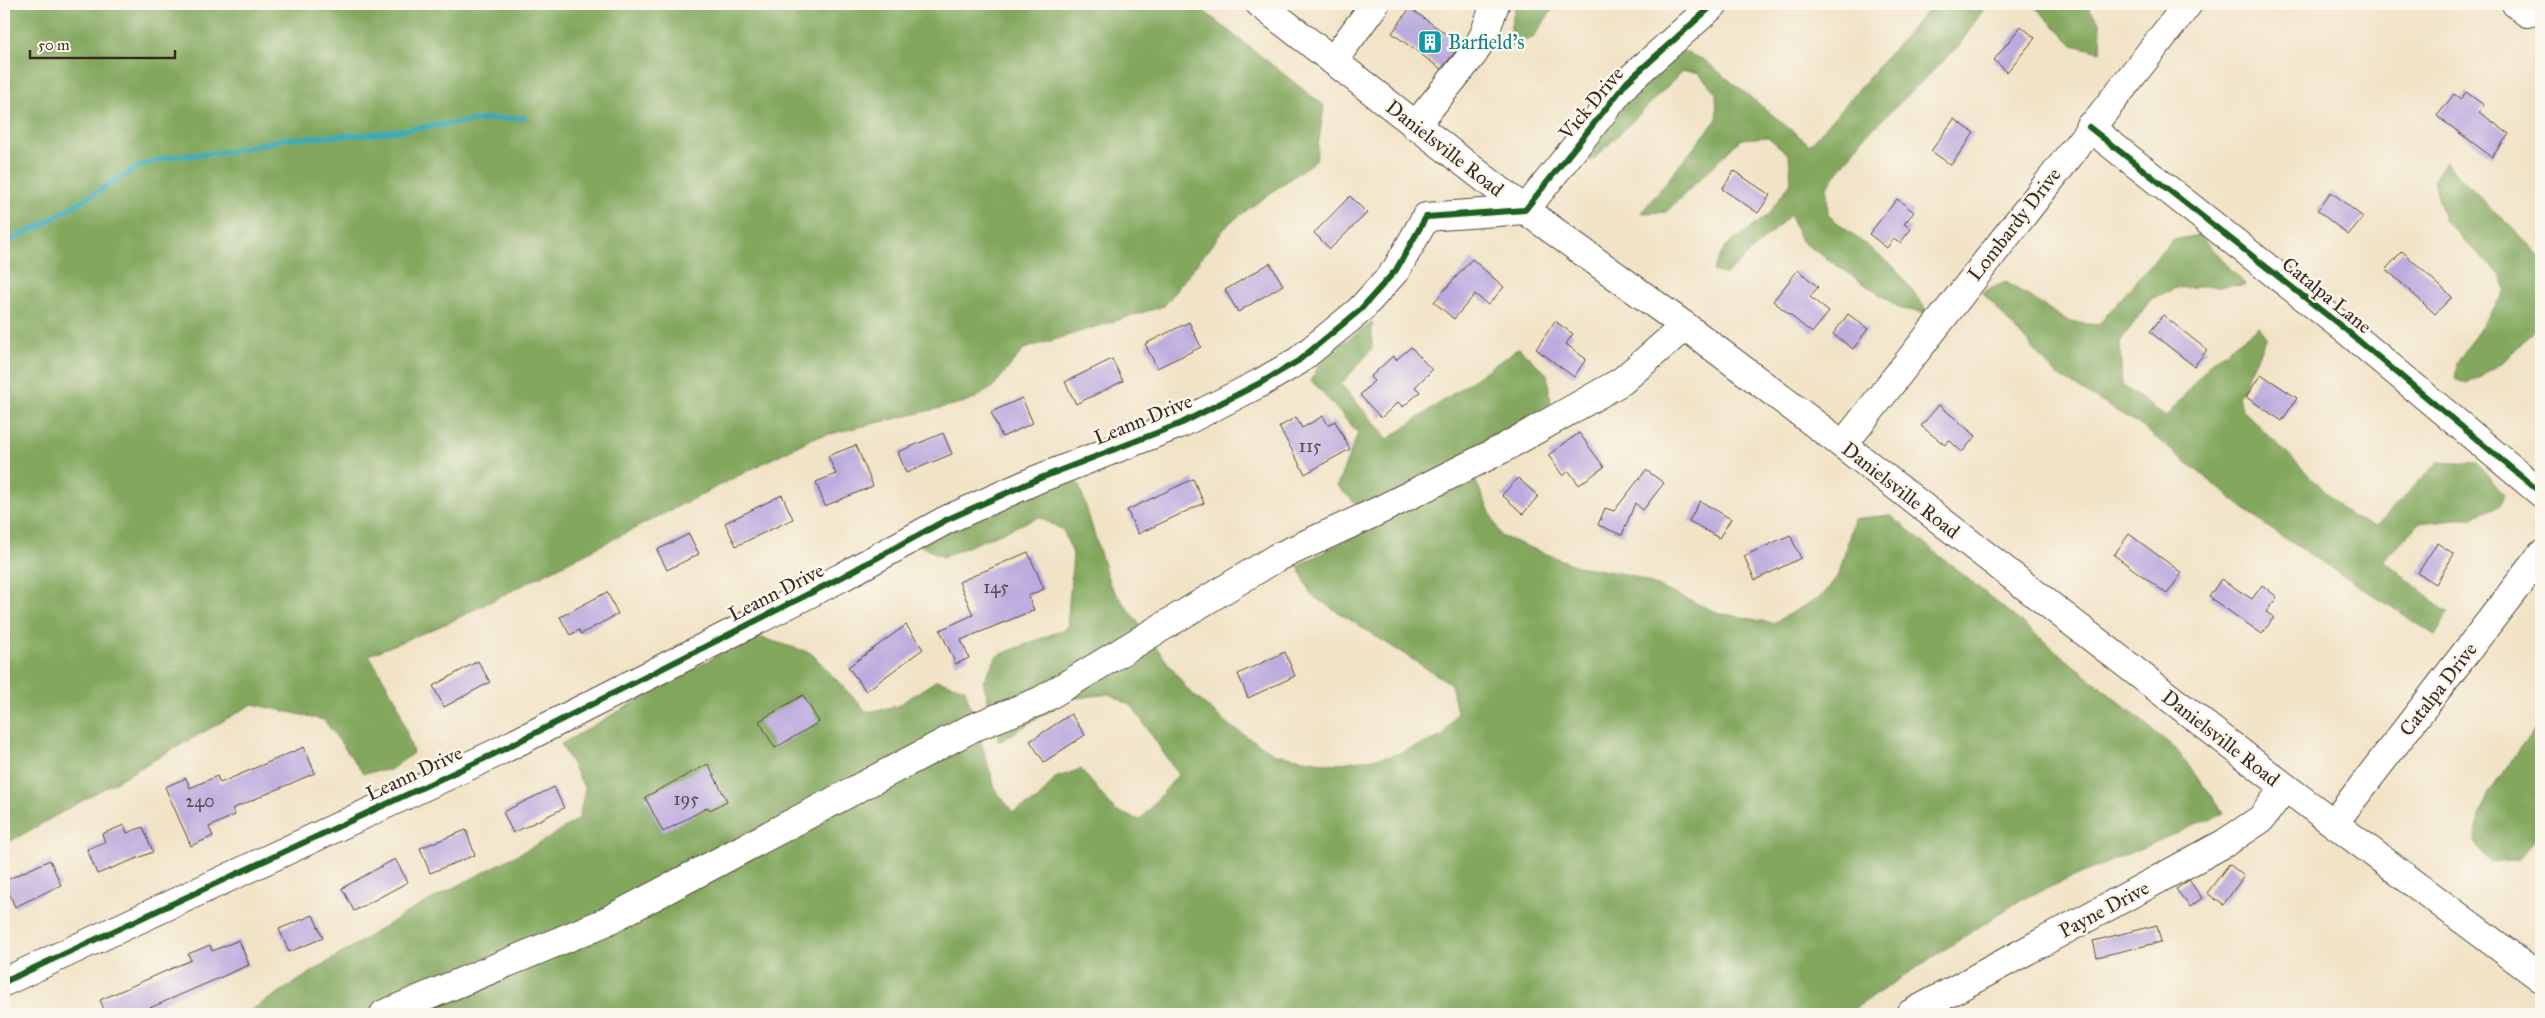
<svg xmlns="http://www.w3.org/2000/svg" width="2545" height="1018" font-family="'IM FELL Great Primer',serif">
  <style>
    .forest { fill: #82a75d; stroke: #5e683e }
    .lines { fill: none; stroke-linecap: round; stroke-linejoin: round }
    .stream { stroke: #3babb8; stroke-width: 5.5 }
    .building { fill: #bbabde }
    .minor-casing { stroke: #564637; stroke-width: 30 }
    .major-casing { stroke: #564637; stroke-width: 30 }
    .minor { stroke: #fff; stroke-width: 28 }
    .major { stroke: #fff; stroke-width: 28 }
    .cycleway-casing { stroke: #fbf7ec; stroke-width: 9 }
    .cycleway { stroke: #1b5e20; stroke-width: 6 }
    .labels { text-anchor: middle; dominant-baseline: central; stroke-width: 5; stroke-linejoin: round; paint-order: stroke }
    .number-label { font-size: 18px; fill: #5b4a4e }
    .culture-label { font-size: 20px; fill: #0d838f; stroke: #fbf7ec; text-anchor: start }
    .street-label { font-size: 20px; fill: #3b2a1e; stroke: #fbf7ec }
  </style>
  <rect width="100%" height="100%" fill="#fbf7ec"/>
  <filter id="ink" filterUnits="userSpaceOnUse"><feTurbulence type="fractalNoise" baseFrequency=".02" numOctaves="2"/><feDisplacementMap in="SourceGraphic" scale="10" xChannelSelector="R" yChannelSelector="G"/><feConvolveMatrix kernelMatrix="1 2 1 2 8 2 1 2 1" color-interpolation-filters="sRGB"/></filter>
  <filter id="wash" filterUnits="userSpaceOnUse"><feTurbulence type="fractalNoise" baseFrequency=".0096" numOctaves="4" result="noise"/><feDisplacementMap in="SourceGraphic" scale="20" xChannelSelector="R" yChannelSelector="G"/><feGaussianBlur stdDeviation="1.12" result="paint"/><feColorMatrix in="noise" values="0 0 0 0 0 0 0 0 0 0 0 0 0 0 0 0 0 1.4 0 .05"/><feComposite in="paint" operator="in"/></filter>
  <g filter="url(#wash)">
    <rect width="100%" height="100%" fill="#f1e3c6"/>
    <g class="forest">
      <path d="M4,4H1195L1324,106L1316,160L1228,224L1164,306L1024,349L992,388L970,401L813,438L448,623L369,655L397,702L413,753L390,770L363,773L324,720L253,704L4,845Z"/>
      <path d="M1516,4H1556L1533,38L1506,47Z"/>
      <path d="M1933,4H1987L1958,47L1862,139L1827,187L1828,215L1895,268L1929,313L1901,309L1801,241L1790,215L1726,275L1713,271L1725,247L1768,215L1791,182L1789,155L1768,137L1741,139L1666,212L1641,213L1717,119L1716,93L1697,72L1683,71L1591,162L1581,153L1675,49L1703,59L1810,145Z"/>
      <path d="M2032,4H2085L2101,23L2100,52L2073,45Z"/>
      <path d="M2445,162L2541,257V324L2502,363L2467,384L2455,379L2457,363L2505,291L2502,277L2444,220L2434,180Z"/>
      <path d="M2199,235L2246,285L2176,288L2151,299L2120,342L2122,385L2166,417L2213,361L2259,326L2267,337L2238,397L2243,410L2351,517L2376,526L2438,462L2478,464L2504,495L2499,506L2473,517L2419,523L2384,560L2448,613L2435,635L2266,526L2140,425L2057,375L1982,292L2006,282L2070,322L2098,325L2172,240Z"/>
      <path d="M1372,323V349L1341,384L1388,439L1519,348L1547,374L1551,403L1536,425L1463,454L1501,536L1577,566L1631,575L1719,613L1773,623L1823,595L1839,574L1854,519L1890,515L2176,749L2224,813L2022,899L1846,1014H245L406,913L549,838L579,818L585,789L561,744L753,635L811,653L867,712L897,706L937,680L965,689L996,791L1013,812L1038,800L1055,778L1081,769L1115,811L1140,820L1178,775L1133,707L1110,694L1069,699L999,742L983,681L997,656L1067,628L1073,554L1063,530L1039,517L943,557L919,545L1059,480L1079,484L1110,585L1188,690L1230,726L1275,754L1334,764L1391,756L1443,736L1457,712L1451,684L1311,595L1298,566L1377,523L1337,486L1358,433L1311,380L1325,355Z"/>
      <path d="M2541,724V832L2518,861L2490,862L2475,842L2479,816L2489,793L2534,729Z"/>
    </g>
    <g class="lines">
      <path class="stream" d="M4,243L42,225L141,165L170,157L227,152L284,139L371,134L487,119L524,118"/>
    </g>
    <g id="blocks">
      <g class="building">
        <path d="M1410,8L1461,45L1441,69L1392,33Z"/>
        <path d="M2021,26L2035,38L2007,72L1994,60Z"/>
        <path d="M2466,92L2484,105L2479,112L2509,134L2492,157L2437,116L2454,94L2461,99Z"/>
        <path d="M1954,119L1974,133L1951,165L1931,151Z"/>
        <path d="M1734,171L1770,195L1758,213L1722,189Z"/>
        <path d="M2331,192L2363,217L2348,235L2317,210Z"/>
        <path d="M1350,196L1367,213L1330,249L1314,233Z"/>
        <path d="M1897,199L1914,212L1904,224L1911,229L1900,243L1893,239L1887,248L1869,234Z"/>
        <path d="M2402,251L2452,297L2435,314L2386,269Z"/>
        <path d="M1472,259L1504,287L1488,305L1475,294L1454,319L1434,302Z"/>
        <path d="M1270,263L1283,285L1238,312L1225,290Z"/>
        <path d="M1798,270L1818,287L1810,297L1829,312L1812,333L1773,301Z"/>
        <path d="M1848,314L1868,329L1853,349L1833,334Z"/>
        <path d="M2163,315L2207,350L2194,366L2150,332Z"/>
        <path d="M1555,321L1573,334L1566,344L1586,359L1574,377L1536,349Z"/>
        <path d="M1189,322L1201,347L1157,368L1145,344Z"/>
        <path d="M1411,347L1432,370L1415,387L1420,392L1403,407L1398,402L1381,418L1360,395L1374,381L1370,377L1393,356L1396,360Z"/>
        <path d="M1112,359L1123,381L1076,404L1065,382Z"/>
        <path d="M2261,374L2297,398L2282,421L2246,397Z"/>
        <path d="M1022,398L1033,423L1002,437L991,412Z"/>
        <path d="M1939,405L1976,436L1962,452L1949,440L1945,445L1921,426Z"/>
        <path d="M1323,416L1328,425L1335,421L1350,449L1305,474L1279,427L1296,417L1302,428Z"/>
        <path d="M943,433L952,454L906,473L898,452Z"/>
        <path d="M1579,433L1604,467L1579,485L1569,471L1563,476L1548,455Z"/>
        <path d="M856,445L873,486L825,506L816,482L836,474L828,456Z"/>
        <path d="M1646,470L1664,483L1643,510L1635,503L1622,535L1598,525L1605,508L1614,511Z"/>
        <path d="M1518,478L1538,496L1523,514L1502,495Z"/>
        <path d="M1193,479L1204,503L1138,534L1127,510Z"/>
        <path d="M782,495L793,519L736,546L725,523Z"/>
        <path d="M1700,501L1731,519L1719,538L1689,521Z"/>
        <path d="M689,534L699,554L667,570L657,550Z"/>
        <path d="M2129,534L2182,573L2167,594L2114,555Z"/>
        <path d="M1790,535L1801,558L1755,580L1744,556Z"/>
        <path d="M2437,543L2454,554L2436,584L2418,573Z"/>
        <path d="M1028,552L1044,589L1028,596L1034,610L961,640L969,658L956,664L940,630L973,615L959,582Z"/>
        <path d="M2221,579L2252,599L2262,585L2277,597L2266,612L2274,617L2262,634L2209,597Z"/>
        <path d="M607,592L618,614L581,634L579,630L570,635L560,617Z"/>
        <path d="M906,625L923,649L866,691L848,667Z"/>
        <path d="M1285,652L1295,676L1248,698L1238,674Z"/>
        <path d="M478,661L490,682L444,707L433,686Z"/>
        <path d="M803,695L819,722L775,748L759,721Z"/>
        <path d="M1071,714L1085,735L1044,762L1030,741Z"/>
        <path d="M304,747L315,773L232,809L235,815L209,827L213,836L191,846L165,787L186,778L190,788L217,776L220,783Z"/>
        <path d="M708,764L727,801L710,810L708,807L663,832L645,797Z"/>
        <path d="M554,787L564,808L513,833L503,812Z"/>
        <path d="M124,825L127,833L143,827L153,852L97,874L87,849L105,842L102,834Z"/>
        <path d="M466,830L475,855L430,873L420,848Z"/>
        <path d="M395,859L408,882L354,911L342,888Z"/>
        <path d="M50,860L61,885L15,907L4,881Z"/>
        <path d="M2229,864L2244,876L2223,905L2207,893Z"/>
        <path d="M2189,880L2202,898L2190,907L2176,889Z"/>
        <path d="M313,915L323,938L289,952L279,929Z"/>
        <path d="M2157,925L2161,942L2097,957L2093,941Z"/>
        <path d="M239,940L249,965L136,1014H106L100,1000L191,960L188,954L210,945L212,951Z"/>
      </g>
    </g>
  </g>
  <g filter="url(#ink)">
    <use href="#blocks" fill-opacity="0" stroke="#564637" stroke-width="1"/>
    <g class="lines">
      <defs>
        <g id="minor">
          <path d="M2516,4L2527,13"/>
          <path d="M1333,61L1375,4"/>
          <path d="M1415,126L1474,53L1484,35L1495,4"/>
          <path d="M2089,127L2346,330L2541,493"/>
          <path d="M1843,445L2188,4"/>
          <path d="M2334,823L2541,555"/>
          <path d="M4,982L492,755L842,577L946,520L1038,479L1182,423L1262,382L1298,361L1360,310L1396,270L1426,217L1525,210L1627,82L1714,4"/>
          <path d="M384,1014L603,923L972,728L1040,701L1276,558L1376,512L1502,449L1622,381L1685,326"/>
          <path d="M1910,1014L2225,843L2261,819L2285,787"/>
        </g>
        <path id="major" d="M1260,4L1525,210L1685,326L1843,445L2285,787L2541,978"/>
      </defs>
      <use href="#minor" class="minor-casing"/>
      <use href="#major" class="major-casing"/>
      <use href="#minor" class="minor"/>
      <use href="#major" class="major"/>
      <defs>
        <g id="cycleway">
          <path d="M2089,127L2346,330L2541,493"/>
          <path d="M4,982L492,755L842,577L946,520L1038,479L1182,423L1262,382L1298,361L1360,310L1396,270L1426,217L1525,210L1627,82L1714,4"/>
        </g>
      </defs>
      <use href="#cycleway" class="cycleway-casing"/>
      <use href="#cycleway" class="cycleway"/>
    </g>
  </g>
  <defs>
    <symbol id="building-square" viewBox="-11 -11 22 22"><rect x="-9" y="-9" width="18" height="18" rx="4" fill="#0f9aa8" stroke="#fbf7ec"/><path d="M-4-6H4V6H1V3H-1V6H-4ZM-2.5-4.3h1.7v1.8h-1.7ZM.8-4.3h1.7v1.8H.8ZM-2.5-1h1.7V.8h-1.7ZM.8-1h1.7V.8H.8Z" fill="#fff"/></symbol>
  </defs>
  <g fill-rule="evenodd">
    <use href="#building-square" x="1416" y="28" width="28" height="28"/>
  </g>
  <g class="labels">
    <g class="number-label">
      <text x="1310" y="446">115</text>
      <text x="996" y="587">145</text>
      <text x="686" y="799">195</text>
      <text x="200" y="801">240</text>
    </g>
    <g class="culture-label">
      <text x="1448" y="42">Barfield's</text>
    </g>
    <g class="street-label">
      <text transform="translate(1591 103) rotate(-50)">Vick Drive</text>
      <text transform="translate(1445 148) rotate(38)">Danielsville Road</text>
      <text transform="translate(2014 224) rotate(-52)">Lombardy Drive</text>
      <text transform="translate(2327 295) rotate(39)">Catalpa Lane</text>
      <text transform="translate(1143 419) rotate(-22)">Leann Drive</text>
      <text transform="translate(1901 490) rotate(38)">Danielsville Road</text>
      <text transform="translate(776 592) rotate(-27)">Leann Drive</text>
      <text transform="translate(2438 689) rotate(-52)">Catalpa Drive</text>
      <text transform="translate(2221 738) rotate(38)">Danielsville Road</text>
      <text transform="translate(414 773) rotate(-25)">Leann Drive</text>
      <text transform="translate(2104 909) rotate(-28)">Payne Drive</text>
    </g>
  </g>
  <rect width="2545" height="1018" fill="none" stroke="#fbf7ec" stroke-width="20"/>
  <path d="M30 50v8h145v-8" fill="none" stroke="#3b2a1e" stroke-width="2.5"/>
  <text x="38" y="50" font-size="15" fill="#3b2a1e" stroke="#fbf7ec" stroke-width="4" paint-order="stroke">50 m</text>
</svg>
